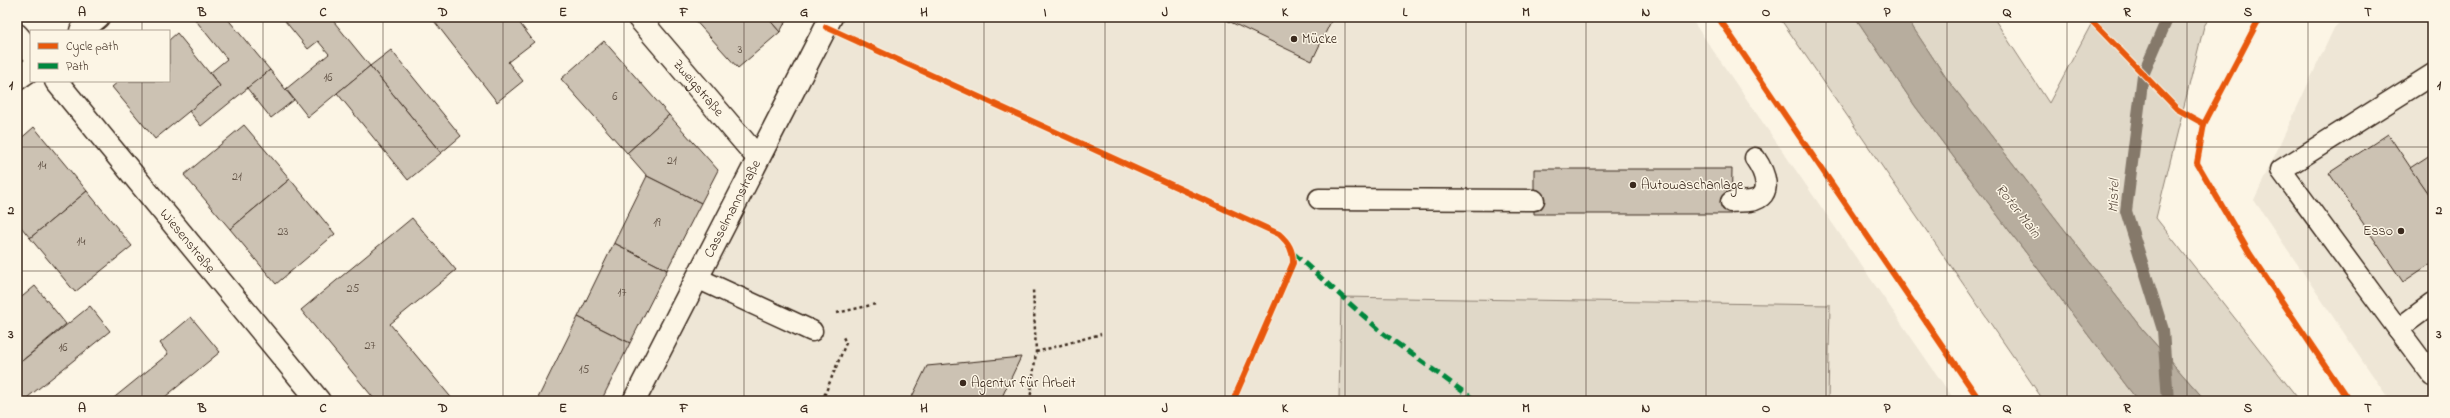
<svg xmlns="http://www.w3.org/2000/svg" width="2450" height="418" font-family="'Indie Flower',sans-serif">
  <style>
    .built { fill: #eee6d6 }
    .green { fill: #e0d8c8; stroke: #8e8173 }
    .water { fill: #b7ad9e; stroke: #85796b }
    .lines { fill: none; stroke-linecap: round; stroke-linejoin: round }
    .stream { stroke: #85796b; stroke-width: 12 }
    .building { fill: #ccc2b3; stroke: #3b2a1e }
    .lane-casing { stroke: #3b2a1e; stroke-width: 23 }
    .street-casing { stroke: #3b2a1e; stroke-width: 25 }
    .secondary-casing { stroke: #3b2a1e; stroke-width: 25 }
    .path { stroke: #3b2a1e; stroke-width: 2.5; stroke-dasharray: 3 3; stroke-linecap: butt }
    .lane { stroke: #fcf5e5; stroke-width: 20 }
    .street { stroke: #fcf5e5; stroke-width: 22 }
    .secondary { stroke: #fcf5e5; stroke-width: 22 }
    .quiet { stroke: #00873e; stroke-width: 5; stroke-dasharray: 10 5; stroke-linecap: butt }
    .cycleway-casing { stroke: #fcf5e5; stroke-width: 8 }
    .cycleway { stroke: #e8590c; stroke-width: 6 }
    .grid { fill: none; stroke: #3b2a1e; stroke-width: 1; stroke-opacity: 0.55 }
    .poi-dot { fill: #3b2a1e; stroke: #fcf5e5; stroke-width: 1.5 }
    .labels { text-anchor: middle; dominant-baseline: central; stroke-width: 3; stroke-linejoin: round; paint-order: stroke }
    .number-label { font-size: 12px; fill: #5f5043 }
    .poi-label { font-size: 14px; fill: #3b2a1e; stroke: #fcf5e5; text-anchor: start }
    .street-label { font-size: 14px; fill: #3b2a1e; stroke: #fcf5e5 }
    .water-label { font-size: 15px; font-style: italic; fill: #605144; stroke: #fcf5e5 }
    .neatline { fill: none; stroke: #3b2a1e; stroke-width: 1.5 }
    .grid-label { font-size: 13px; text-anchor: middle; font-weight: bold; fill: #3b2a1e }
  </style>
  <rect width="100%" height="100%" fill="#fcf5e5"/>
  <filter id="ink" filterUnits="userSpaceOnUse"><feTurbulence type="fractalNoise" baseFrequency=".025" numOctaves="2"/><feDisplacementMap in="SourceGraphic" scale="8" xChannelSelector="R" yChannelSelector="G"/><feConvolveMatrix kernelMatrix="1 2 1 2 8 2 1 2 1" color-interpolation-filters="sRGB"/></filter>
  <g filter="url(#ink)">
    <g class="built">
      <path d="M831,17H1690L1955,401H635Z"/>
      <path d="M2345,17H2433V401H2390L2254,200L2334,28Z"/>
    </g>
    <g class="green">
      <path d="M1779,17H1855L1915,106L2138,401H2044Z"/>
      <path d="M1906,17H1993L2049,103L2095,17H2210L2204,26L2156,218L2300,401H2206L2142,329L1947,79Z"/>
      <path d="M1341,297L1830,305L1828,401H1339Z"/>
    </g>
    <path class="water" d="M1855,17H1906L1947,79L2142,329L2206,401H2138L1915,106Z"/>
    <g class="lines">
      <path class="stream" d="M2168,401L2163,330L2126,211L2143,75L2168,17"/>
    </g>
    <g class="building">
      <path d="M193,17H226L270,70L201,126L189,111L220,86L210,73L227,59Z"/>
      <path d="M290,17H330L370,66L308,117L286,89L329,54L318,41L308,49L285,21Z"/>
      <path d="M431,17H515L534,42L508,62L523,81L497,102Z"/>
      <path d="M692,17H767L780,32L738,68Z"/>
      <path d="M767,17H788L780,32Z"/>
      <path d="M1220,17H1333L1312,61Z"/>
      <path d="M177,33L220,86L155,139L112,87L119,81H169V40Z"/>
      <path d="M604,41L669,115L627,153L561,79Z"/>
      <path d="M391,50L461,136L441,153L370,66Z"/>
      <path d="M370,66L441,153L408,180L337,93Z"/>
      <path d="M270,70L294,100L271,118L247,88Z"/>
      <path d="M669,115L718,170L701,203L647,176L627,153Z"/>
      <path d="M244,125L290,179L230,229L184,175Z"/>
      <path d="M34,127L87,191L30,238L17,222V142Z"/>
      <path d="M2388,134L2433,201V262L2403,282L2329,173Z"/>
      <path d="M2433,153V201L2410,168Z"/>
      <path d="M1534,169H1732L1731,214H1534Z"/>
      <path d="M647,176L701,203L667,270L614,243Z"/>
      <path d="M290,179L335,234L276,284L230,229Z"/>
      <path d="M87,191L132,246L75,292L30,238Z"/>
      <path d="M412,218L456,270L390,324L454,401H376L301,310Z"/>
      <path d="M614,243L667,270L630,343L578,317Z"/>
      <path d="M35,286L66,324L17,365V301Z"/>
      <path d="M90,306L110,331L28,397L31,401H17V365Z"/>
      <path d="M191,317L220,352L160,401H110L168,354L160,343Z"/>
      <path d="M578,317L630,343L601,401H544L538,398Z"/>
      <path d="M1021,357L1000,401H910L927,366Z"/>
    </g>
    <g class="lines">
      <defs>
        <g id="lane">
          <path d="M1319,199L1534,200"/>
          <path d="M1731,202C1737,201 1744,202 1750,201C1776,197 1764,171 1755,158"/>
          <path d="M697,278L812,331"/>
          <path d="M2433,303L2398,329L2433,376"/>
          <path d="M2398,329L2281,170L2433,74"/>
        </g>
        <g id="street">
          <path id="s1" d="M638,17L758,158"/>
          <path d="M81,31L98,17"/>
          <path d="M17,35L31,51"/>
          <path d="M17,79L31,69"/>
          <path id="s2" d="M56,81L319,401"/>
        </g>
        <g id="secondary">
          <path id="s3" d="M634,401L831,17"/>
        </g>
      </defs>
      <use href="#lane" class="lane-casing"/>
      <use href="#street" class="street-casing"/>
      <use href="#secondary" class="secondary-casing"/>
      <g class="path">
        <path d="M837,313L876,304"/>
        <path d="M1036,352L1101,334"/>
        <path d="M822,401L846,343L843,337"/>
        <path d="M1030,401L1036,352L1033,289"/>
      </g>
      <use href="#lane" class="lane"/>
      <use href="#street" class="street"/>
      <use href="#secondary" class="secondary"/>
      <path class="quiet" d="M1293,253L1384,334L1476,401"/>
      <defs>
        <g id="cycleway">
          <path d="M1718,17L1980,401"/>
          <path d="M2088,17L2177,109L2204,124L2197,163L2250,254L2349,401"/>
          <path d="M826,27L1279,234C1289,243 1293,250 1293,263L1233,401"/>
          <path d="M2204,124L2260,17"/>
        </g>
      </defs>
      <use href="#cycleway" class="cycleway-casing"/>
      <use href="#cycleway" class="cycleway"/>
    </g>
  </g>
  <path class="grid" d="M142,17V31M263,17V401M383,17V401M503,17V401M624,17V401M744,17V401M864,17V401M984,17V401M1105,17V401M1225,17V401M1345,17V401M1466,17V401M1586,17V401M1706,17V401M1826,17V401M1947,17V401M2067,17V401M2187,17V401M2308,17V401M142,81V401M17,147H2433M17,271H2433"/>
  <g class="poi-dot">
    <circle cx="1294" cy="39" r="4"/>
    <circle cx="1633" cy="185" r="4"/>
    <circle cx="2401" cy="231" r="4"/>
    <circle cx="963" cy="383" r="4"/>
  </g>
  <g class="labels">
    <g class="number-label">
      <text x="740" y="50">3</text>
      <text x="328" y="78">16</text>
      <text x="615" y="97">6</text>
      <text x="672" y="161">21</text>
      <text x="42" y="166">14</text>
      <text x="237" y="177">21</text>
      <text x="657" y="223">19</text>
      <text x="283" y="232">23</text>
      <text x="81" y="242">14</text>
      <text x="353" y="289">25</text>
      <text x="622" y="293">17</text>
      <text x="370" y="346">27</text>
      <text x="63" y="348">16</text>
      <text x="584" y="370">15</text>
    </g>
    <g class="poi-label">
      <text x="1302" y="39">Mücke</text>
      <text x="1641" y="185">Autowaschanlage</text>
      <text x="2393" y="231" text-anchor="end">Esso</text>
      <text x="971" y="383">Agentur für Arbeit</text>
    </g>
    <g class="street-label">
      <text stroke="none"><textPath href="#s1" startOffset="93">Zweigstraße</textPath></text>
      <text stroke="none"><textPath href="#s3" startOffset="216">Casselmannstraße</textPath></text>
      <text stroke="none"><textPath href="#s2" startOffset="207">Wiesenstraße</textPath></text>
    </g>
    <g class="water-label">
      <text transform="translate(2114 196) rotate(-88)">Mistel</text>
      <text transform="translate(2018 211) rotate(52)">Roter Main</text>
    </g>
  </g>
  <rect width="2450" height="418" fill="none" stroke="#fcf5e5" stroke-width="44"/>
  <rect x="30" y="30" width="140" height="52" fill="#fcf5e5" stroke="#afa495"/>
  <rect x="38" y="43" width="20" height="6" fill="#e8590c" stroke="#afa495"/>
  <text x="66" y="50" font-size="12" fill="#3b2a1e">Cycle path</text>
  <rect x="38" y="63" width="20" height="6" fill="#00873e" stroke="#afa495"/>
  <text x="66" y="70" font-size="12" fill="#3b2a1e">Path</text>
  <rect x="22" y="22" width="2406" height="374" class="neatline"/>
  <g class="grid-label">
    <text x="82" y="16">A</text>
    <text x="202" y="16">B</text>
    <text x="323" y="16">C</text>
    <text x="443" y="16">D</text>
    <text x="563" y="16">E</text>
    <text x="684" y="16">F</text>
    <text x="804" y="16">G</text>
    <text x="924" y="16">H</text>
    <text x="1045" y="16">I</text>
    <text x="1165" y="16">J</text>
    <text x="1285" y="16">K</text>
    <text x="1405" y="16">L</text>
    <text x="1526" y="16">M</text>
    <text x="1646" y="16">N</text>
    <text x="1766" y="16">O</text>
    <text x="1887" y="16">P</text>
    <text x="2007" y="16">Q</text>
    <text x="2127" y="16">R</text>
    <text x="2248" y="16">S</text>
    <text x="2368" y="16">T</text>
    <text x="11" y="89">1</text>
    <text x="2439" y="89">1</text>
    <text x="11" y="214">2</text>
    <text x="2439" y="214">2</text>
    <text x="11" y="338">3</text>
    <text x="2439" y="338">3</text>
    <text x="82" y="412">A</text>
    <text x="202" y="412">B</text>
    <text x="323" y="412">C</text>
    <text x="443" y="412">D</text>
    <text x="563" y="412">E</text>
    <text x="684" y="412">F</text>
    <text x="804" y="412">G</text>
    <text x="924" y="412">H</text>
    <text x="1045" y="412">I</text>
    <text x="1165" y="412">J</text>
    <text x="1285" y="412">K</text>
    <text x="1405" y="412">L</text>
    <text x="1526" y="412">M</text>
    <text x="1646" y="412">N</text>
    <text x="1766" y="412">O</text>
    <text x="1887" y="412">P</text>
    <text x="2007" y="412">Q</text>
    <text x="2127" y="412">R</text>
    <text x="2248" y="412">S</text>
    <text x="2368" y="412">T</text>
  </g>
</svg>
